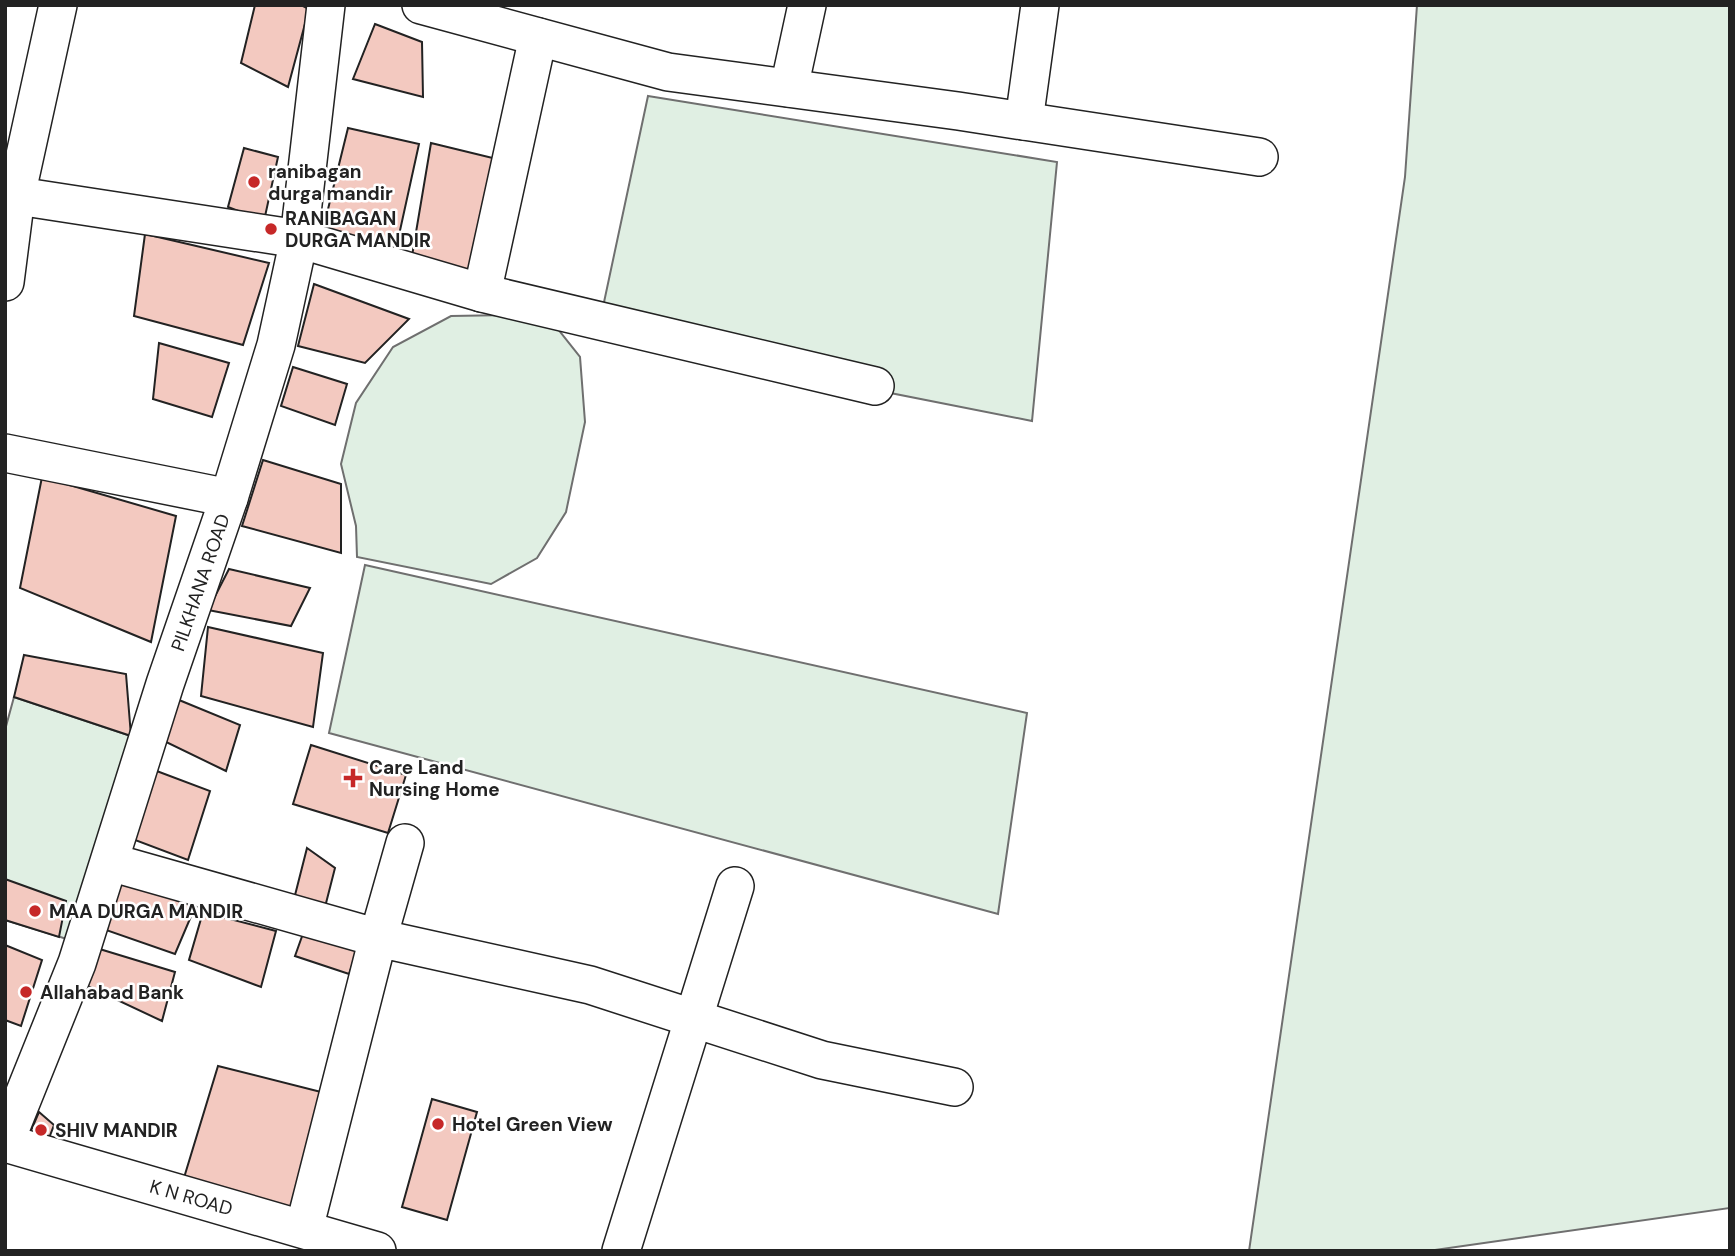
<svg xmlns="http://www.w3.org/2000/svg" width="1735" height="1256" font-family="'DM Sans',sans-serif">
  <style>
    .green { fill: #e0efe3; stroke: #6f6f6f; stroke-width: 2 }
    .building { fill: #f3c9c0; stroke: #222; stroke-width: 2 }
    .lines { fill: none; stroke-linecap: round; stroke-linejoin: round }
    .minor-casing { stroke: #222; stroke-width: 40 }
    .minor { stroke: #fff; stroke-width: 37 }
    .poi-dot { fill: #c62828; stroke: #fff; stroke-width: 2.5 }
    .labels { text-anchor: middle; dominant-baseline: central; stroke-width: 5; stroke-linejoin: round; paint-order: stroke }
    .poi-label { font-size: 19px; font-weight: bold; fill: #222; stroke: #fff; text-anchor: start }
    .street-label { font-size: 19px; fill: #222; stroke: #fff }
  </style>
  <rect width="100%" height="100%" fill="#fff"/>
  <g class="green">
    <path d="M1417,5H1730V1208L1428,1251H1249L1405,177Z"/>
    <path d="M648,96L1057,162L1032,421L597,335Z"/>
    <path d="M509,315L553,323L580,357L585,422L566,512L537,558L491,584L357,557L356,526L341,464L356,403L393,347L451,316Z"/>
    <path d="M365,565L1027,713L998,914L329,733Z"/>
    <path d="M14,697L131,736L70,940L5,920V730Z"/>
  </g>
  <g class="building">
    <path d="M255,5H301L309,9L288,87L241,63Z"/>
    <path d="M375,24L422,42L423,97L353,79Z"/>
    <path d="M348,128L419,144L390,276L315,262Z"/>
    <path d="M431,143L505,161L482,287L410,268Z"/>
    <path d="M244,148L278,157L264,221L228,207Z"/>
    <path d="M145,234L269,263L243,345L134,316Z"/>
    <path d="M314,284L409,319L365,363L298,346Z"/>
    <path d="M159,343L229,363L212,417L153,399Z"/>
    <path d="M293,367L347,384L335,425L281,406Z"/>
    <path d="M263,460L341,484V553L242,526Z"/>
    <path d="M42,477L176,516L151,642L20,588Z"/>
    <path d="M229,569L310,588L291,626L208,610Z"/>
    <path d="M208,627L323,653L313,727L201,696Z"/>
    <path d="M24,655L126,674L131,736L14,697Z"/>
    <path d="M179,700L240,725L226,771L164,741Z"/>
    <path d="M311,745L406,775L388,833L293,804Z"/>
    <path d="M154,770L210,791L188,860L127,837Z"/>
    <path d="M307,848L335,868L324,911L293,903Z"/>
    <path d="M5,879L66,901L59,937L5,920Z"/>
    <path d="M120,879L195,907L175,954L103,929Z"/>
    <path d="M203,912L276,931L261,987L189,960Z"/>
    <path d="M305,928L359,946L349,974L295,956Z"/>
    <path d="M5,945L42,960L21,1026L5,1020Z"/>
    <path d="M93,947L175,972L162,1021L81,983Z"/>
    <path d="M218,1066L325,1093L298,1209L183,1181Z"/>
    <path d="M432,1099L477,1112L447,1220L402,1207Z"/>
    <path d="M39,1112L54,1125L46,1146L29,1135Z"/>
  </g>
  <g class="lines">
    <defs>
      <g id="minor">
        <path d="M421,5L668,72L958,111L1259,157"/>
        <path d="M789,88L807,5"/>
        <path d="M1024,121L1040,5"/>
        <path d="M5,194L299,239L482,293L875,386"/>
        <path d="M5,282L16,196L58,5"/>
        <path d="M482,293L538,37"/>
        <path d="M5,453L229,498"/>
        <path d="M110,862L378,938L405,843"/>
        <path id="s1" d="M5,1142L77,963L165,684L229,498L276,345L299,239L326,5"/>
        <path id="s2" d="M5,1143L377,1251"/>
        <path d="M304,1229L378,938L590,985L822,1060L954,1087"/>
        <path d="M621,1251L735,886"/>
      </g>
    </defs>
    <use href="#minor" class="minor-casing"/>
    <use href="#minor" class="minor"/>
  </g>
  <g class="poi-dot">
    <circle cx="254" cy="182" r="7"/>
    <circle cx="271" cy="229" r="7"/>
    <path d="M349.5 767.5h7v7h7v7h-7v7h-7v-7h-7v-7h7z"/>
    <circle cx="35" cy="911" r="7"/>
    <circle cx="26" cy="992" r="7"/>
    <circle cx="438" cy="1124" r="7"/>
    <circle cx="41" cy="1130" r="7"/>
  </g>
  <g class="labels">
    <g class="poi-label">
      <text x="268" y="171">ranibagan<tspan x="268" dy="22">durga mandir</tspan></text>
      <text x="285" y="218">RANIBAGAN<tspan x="285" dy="22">DURGA MANDIR</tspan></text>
      <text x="369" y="767">Care Land<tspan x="369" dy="22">Nursing Home</tspan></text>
      <text x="49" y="911">MAA DURGA MANDIR</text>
      <text x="40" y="992">Allahabad Bank</text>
      <text x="452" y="1124">Hotel Green View</text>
      <text x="55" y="1130">SHIV MANDIR</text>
    </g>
    <g class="street-label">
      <text stroke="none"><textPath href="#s1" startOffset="593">PILKHANA ROAD</textPath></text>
      <text stroke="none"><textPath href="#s2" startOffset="194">K N ROAD</textPath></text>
    </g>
  </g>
  <rect width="1735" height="1256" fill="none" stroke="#222222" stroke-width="14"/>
</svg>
